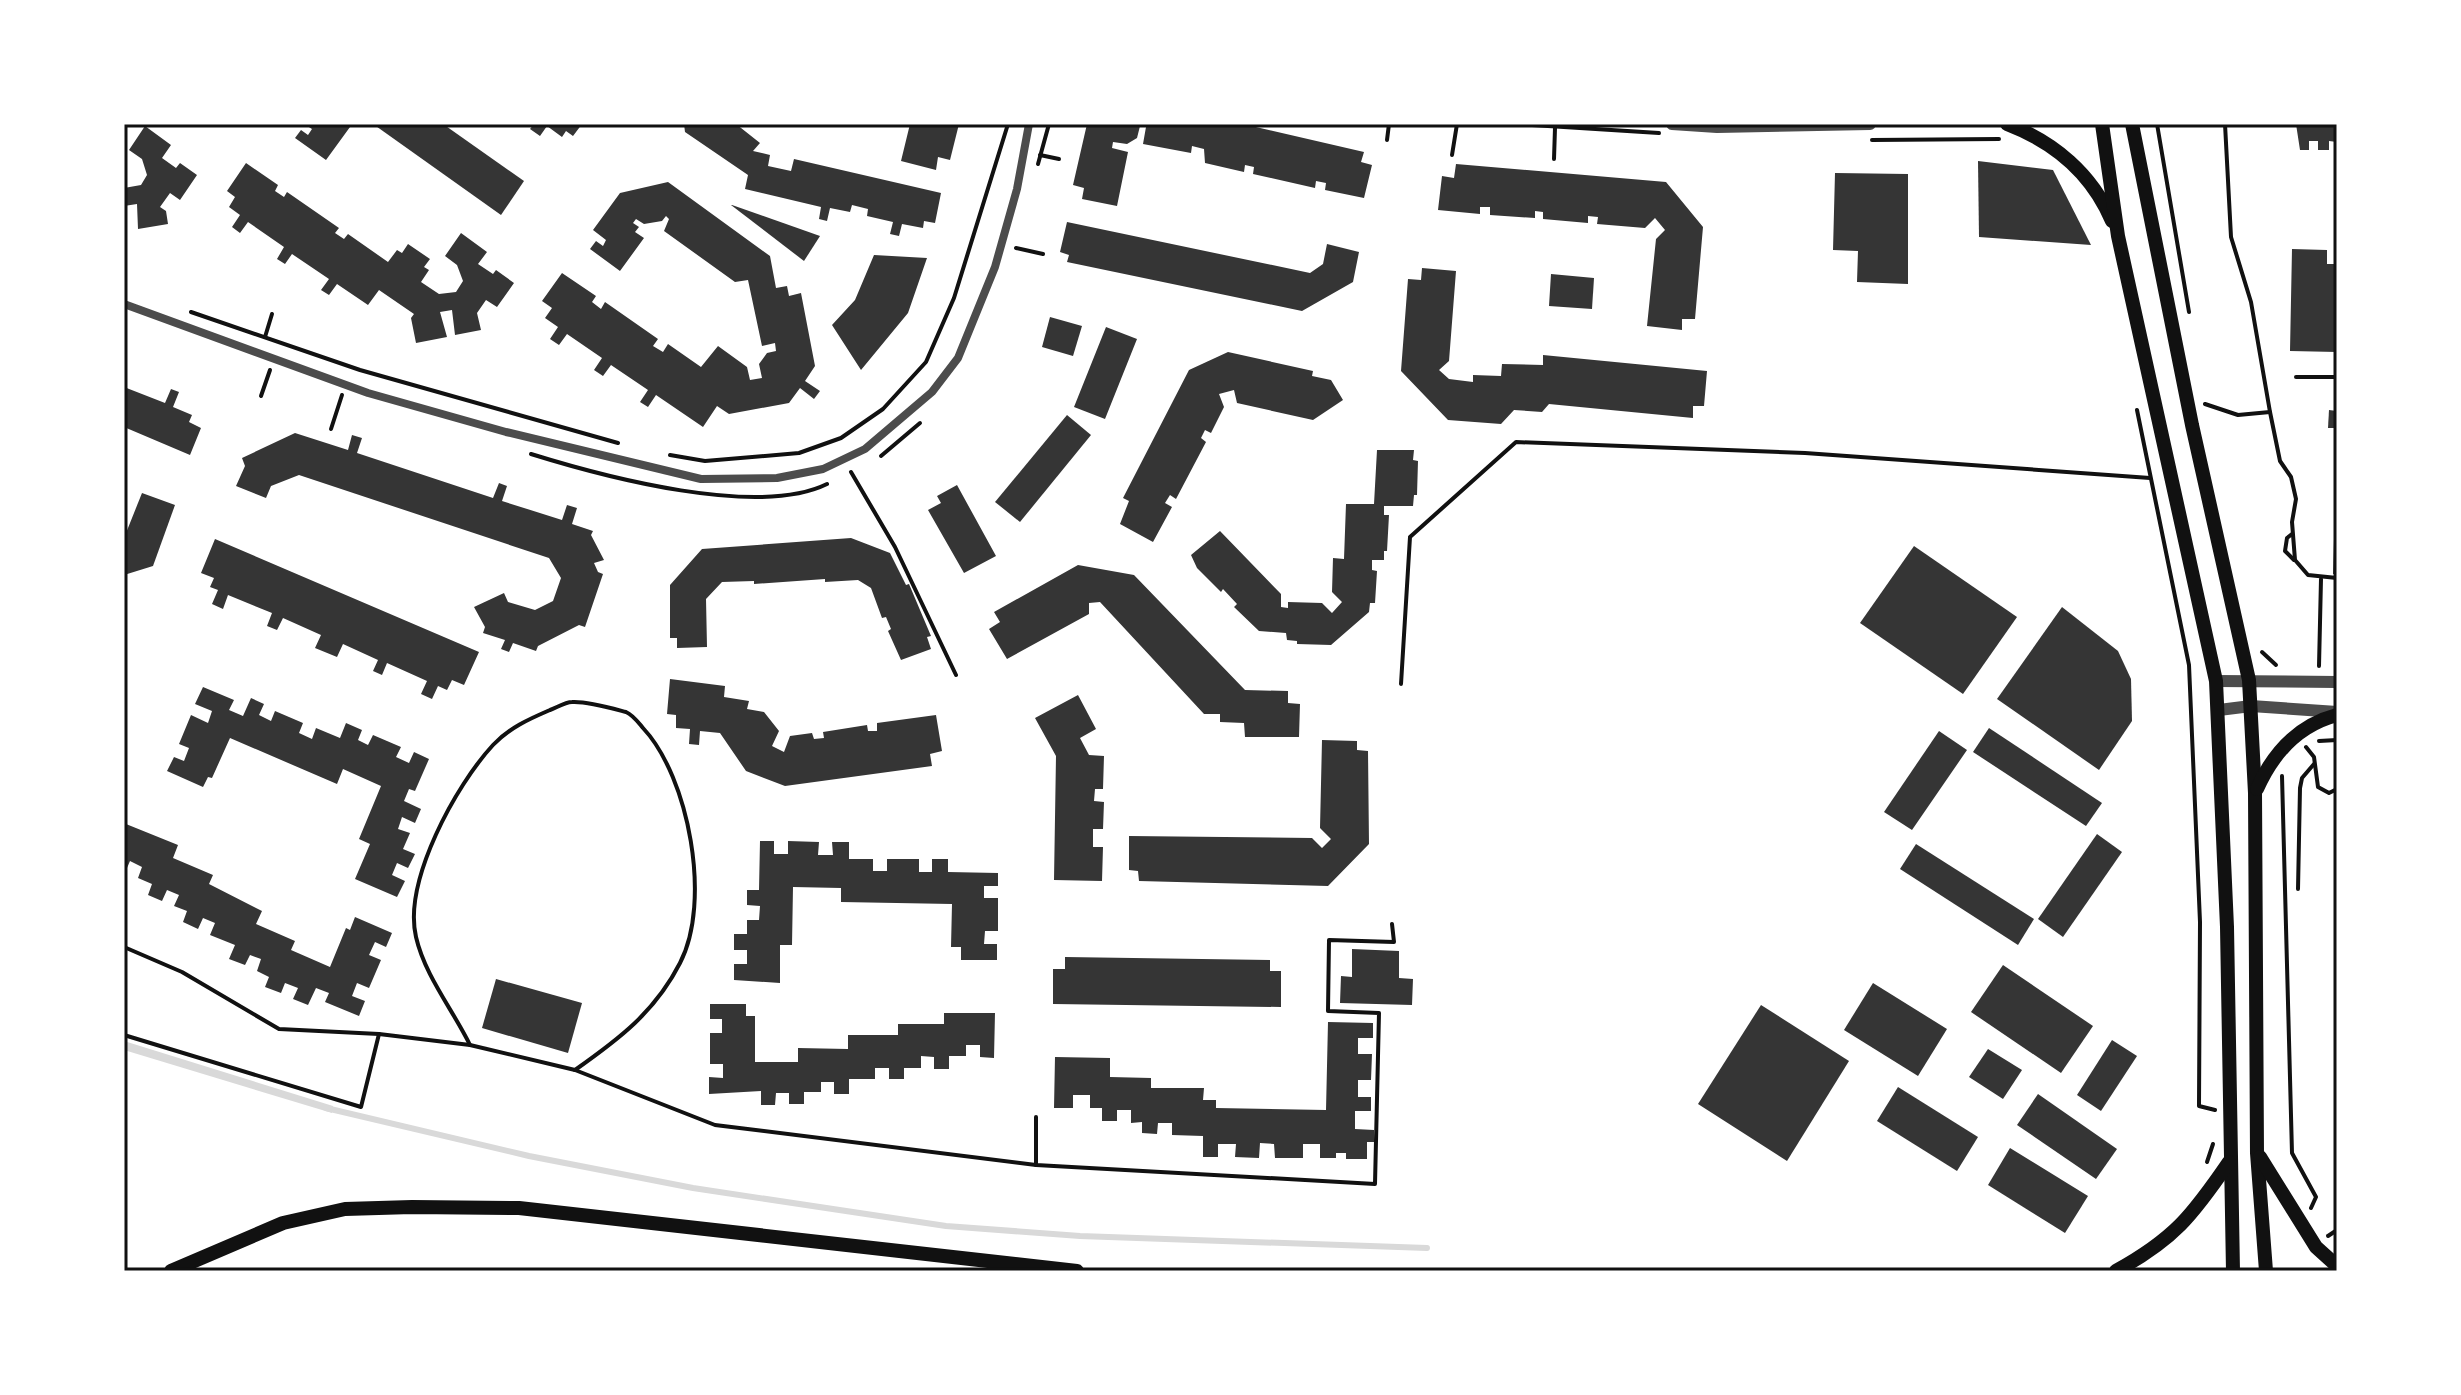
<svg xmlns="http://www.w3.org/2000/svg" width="2461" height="1395" font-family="Roboto,sans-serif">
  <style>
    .water { fill: #d9d9d9 }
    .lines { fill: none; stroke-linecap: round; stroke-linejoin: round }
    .stream { stroke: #d9d9d9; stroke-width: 6 }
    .building { fill: #353535 }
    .path { stroke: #111; stroke-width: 4 }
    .minor { stroke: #4c4c4c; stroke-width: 8 }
    .tertiary { stroke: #4c4c4c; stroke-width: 12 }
    .secondary { stroke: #111; stroke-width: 14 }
    .neatline { fill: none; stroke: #111; stroke-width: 3 }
  </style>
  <rect width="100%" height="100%" fill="#fff"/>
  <path class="water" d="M124,1041L333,1106L332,1113L124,1050Z"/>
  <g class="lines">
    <path class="stream" d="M326,1108L529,1156L693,1188L946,1226L1080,1236L1427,1248"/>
  </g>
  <g class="building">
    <path d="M304,124H346L350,127L326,160L295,138L301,130L308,135L312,129Z"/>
    <path d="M373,124H443L524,181L501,215Z"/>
    <path d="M534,124H582L573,136L566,131L562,137L547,126L540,136L530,129Z"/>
    <path d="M684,124H736L760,143L753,151L770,155L768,166L791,171L794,159L941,193L935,223L924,221L923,228L902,224L899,236L890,234L893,222L867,216L868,209L852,205L850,212L830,208L827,221L819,219L821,207L745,189L748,175L685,132Z"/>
    <path d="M910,124H959L950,160L938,157L936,170L901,161Z"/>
    <path d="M1087,124H1243L1364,152L1361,162L1372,165L1364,198L1325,190L1326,183L1316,181L1315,188L1253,174L1254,167L1245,165L1244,172L1205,163L1204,149L1192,146L1191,153L1143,144L1146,127L1140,126L1137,138L1127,144L1113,142L1112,148L1128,152L1117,206L1082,199L1084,188L1073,185Z"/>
    <path d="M2296,124H2337V142L2329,141V150H2318V141H2309V150H2300Z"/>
    <path d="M145,126L171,145L162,158L176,168L180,163L197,175L180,200L170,193L160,207L166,211L168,224L138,229L137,204L124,206V188L141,185L147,175L142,159L129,150Z"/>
    <path d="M1978,161L2053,170L2091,245L1979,237Z"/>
    <path d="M246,163L278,185L275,191L284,197L287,192L339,228L335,233L344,239L348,234L388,262L397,250L402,253L408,244L430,259L424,267L429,270L421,282L439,294L456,292L463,281L457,265L445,256L461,233L487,252L478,264L493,274L496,270L514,283L497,307L486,300L477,313L481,330L455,335L452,310L440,312L447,337L416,343L411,318L414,314L379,290L368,305L337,284L329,295L321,290L329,279L292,254L285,264L277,259L284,247L248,222L240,233L232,227L240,215L229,207L235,197L227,191Z"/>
    <path d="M1456,164L1666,182L1703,227L1695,319H1682V330L1647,326L1656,239L1665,230L1655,218L1645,228L1597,224L1598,217L1588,216V223L1543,219V212L1535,211V218L1490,215V207H1480V214L1438,210L1442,176L1454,178Z"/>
    <path d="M1835,173L1908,174V284L1857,282L1858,251L1833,250Z"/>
    <path d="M668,182L770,256L776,288L787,286L789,296L801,293L815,366L805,381L820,391L814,399L800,388L789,403L729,414L717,406L703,427L656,395L648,407L640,402L648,390L611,365L603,376L594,370L602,358L567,334L559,345L550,339L558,327L545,318L552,308L542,301L562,273L596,296L592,302L601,309L605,302L658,339L653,346L663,352L668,344L701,367L718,346L747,367L750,380L762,378L759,364L767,353L776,351L775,343L762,346L748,280L735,282L664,231L669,219L666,216L662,221L644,224L636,219L633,223L639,227L635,232L644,238L620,271L590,249L596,241L603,246L606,240L593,230L620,193Z"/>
    <path d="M731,205H732L820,236L804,261Z"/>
    <path d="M1067,222L1310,273L1323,264L1327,244L1359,252L1353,282L1302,311L1067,262L1069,255L1060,252Z"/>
    <path d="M2292,249L2327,250V264H2337V352L2290,351Z"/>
    <path d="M874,255L927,258L908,313L861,370L832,325L855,300Z"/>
    <path d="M1422,268L1456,271L1449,361L1439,370L1449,379L1473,382V375L1501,376L1502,364L1543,365V355L1707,371L1704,406H1693V418L1549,404L1542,412L1514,410L1501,424L1448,420L1401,371L1408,279L1421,280Z"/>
    <path d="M1551,274L1594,278L1592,309L1549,306Z"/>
    <path d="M1050,317L1082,326L1073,356L1042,347Z"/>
    <path d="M1106,327L1137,339L1105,419L1074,407Z"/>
    <path d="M1228,352L1313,371L1312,376L1331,380L1343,400L1313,420L1237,403L1234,390L1219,394L1224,407L1211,433L1205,430L1201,438L1206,442L1176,499L1170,495L1165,503L1172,507L1153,542L1120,524L1129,501L1123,498L1189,370Z"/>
    <path d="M124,387L165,403L171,389L179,392L173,407L192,415L189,422L201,428L190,455L124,427Z"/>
    <path d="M2329,410L2337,411V428H2328Z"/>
    <path d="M1067,415L1091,435L1020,522L995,502Z"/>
    <path d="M295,433L348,450L352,435L362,438L357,453L493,498L499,483L507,486L502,501L562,520L567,505L577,508L572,524L593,531L591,535L604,560L594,563L598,572L603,574L585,627L579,625L538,646L536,651L513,643L509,652L501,649L505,640L483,633L485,627L474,607L504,593L508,602L535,610L553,601L561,578L549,558L299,475L271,486L266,498L236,486L245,466L242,458Z"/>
    <path d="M1377,450H1414L1413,460L1418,461L1417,495H1414L1413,506H1384V515H1389L1387,551H1384V560H1372V570L1377,571L1375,603H1370L1369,612L1331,645L1297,644V641L1287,640L1286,633L1259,631L1234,607L1237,604L1223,589L1221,592L1197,568L1191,555L1220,531L1281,594V607L1288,608V602L1322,603L1332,613L1342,602L1332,592L1333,558L1344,559L1346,504H1374Z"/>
    <path d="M957,485L996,556L964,573L928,510L941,503L937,496Z"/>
    <path d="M142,493L175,505L153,566L124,575V538Z"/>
    <path d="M851,538L890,553L906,585L909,584L931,636L927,637L931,649L901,660L888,631L891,629L886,617L882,618L871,588L858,580L825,582V579L754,584V581L722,582L706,599L707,647L677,648V638H670V585L702,549Z"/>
    <path d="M215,539L479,652L464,685L452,680L447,690L438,686L432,699L421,694L427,681L387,663L382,675L373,671L378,660L343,644L337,657L315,648L321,635L283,618L277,630L267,626L272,613L228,595L223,609L212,604L218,590L210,587L214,578L201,573Z"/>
    <path d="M2334,539H2337V574H2333Z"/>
    <path d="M1914,546L2017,617L1963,694L1860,623Z"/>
    <path d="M1078,565L1134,575L1245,690L1288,691V703L1300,704L1299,737H1245L1244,723L1220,722V714H1204L1100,602L1089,603V614L1007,659L989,629L1000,622L994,612Z"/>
    <path d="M2062,607L2118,651L2131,679L2132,721L2099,770L1997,699Z"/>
    <path d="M670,679L725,686L724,697L749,701L747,709L764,712L779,731L772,746L784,752L790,736L812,733L814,739L824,738L823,732L867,725L868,731H877V723L936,715L942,751L930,754L932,766L785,786L746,771L720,733L700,731L699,745L689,744L690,729L676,728V715L667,714Z"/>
    <path d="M203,687L234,700L229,710L243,716L251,698L264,704L259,715L271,721L275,711L303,723L299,733L312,739L316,728L340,738L346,723L362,730L358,740L368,745L373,735L401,747L396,757L409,763L414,752L429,759L415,791L409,789L404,801L421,809L415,823L402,817L398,829L410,833L403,849L415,854L408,868L397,863L392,875L405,881L397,897L355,879L370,844L359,839L381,786L343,769L337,784L230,738L212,778L208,777L203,787L167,771L174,757L184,761L189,748L179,744L191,715L208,723L212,711L195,704Z"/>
    <path d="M1078,695L1096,729L1080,738L1089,755L1104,756L1103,789H1095L1094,801L1104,802L1103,829H1093V847H1103L1102,881L1054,880L1056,756L1035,718Z"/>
    <path d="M1989,728L2102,803L2086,826L1973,752Z"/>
    <path d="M1939,731L1967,750L1912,830L1884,812Z"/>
    <path d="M1322,740L1357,741V750L1368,751L1369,844L1328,886L1139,881L1138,871L1129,870V836L1312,838L1322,848L1331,839L1320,828Z"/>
    <path d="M126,824L178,845L173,858L213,875L209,884L262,911L256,924L295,941L291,950L330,967L346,928L350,930L355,917L392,933L386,947L375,942L369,955L381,960L369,988L357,983L352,996L365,1001L359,1016L325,1002L329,993L316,988L308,1005L293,999L298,988L285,983L281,993L265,987L269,977L257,971L261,959L250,955L245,965L229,959L235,945L210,935L215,923L203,918L198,929L183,922L187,911L174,906L179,895L167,890L162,901L148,895L152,884L138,878L142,867L130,861L124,875Z"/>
    <path d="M2097,834L2122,852L2063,937L2038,919Z"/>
    <path d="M760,841H774V854H788V841L819,842L818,855H833L832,842H849V859H873V871H887V859H919V872H932V859H948V872L998,873V886H984V898H998V931H985L984,944H997V960H961V947H951L952,904L841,902V888L793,887L792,945H780V983L734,980V964H747V950H734V934H747V920H759L760,906L747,905V890H759Z"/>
    <path d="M1916,844L2034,919L2018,945L1900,869Z"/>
    <path d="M1352,949L1399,951V978L1413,979L1412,1005L1340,1003L1341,976L1352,977Z"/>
    <path d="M1065,957L1270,960V971H1281V1007L1053,1004V969H1065Z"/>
    <path d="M2003,965L2093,1026L2061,1073L1971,1012Z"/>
    <path d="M496,979L582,1003L568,1053L482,1028Z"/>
    <path d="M1873,983L1947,1029L1918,1076L1844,1030Z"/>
    <path d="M710,1004H746V1016H755V1062H798V1048L848,1049V1035H898V1024H944V1013H995L994,1058L980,1057V1045H966V1056H949V1069H934V1057L921,1056V1068H904V1079H889V1068H875V1079H849V1094H834V1082H821V1092H804V1104H789V1093H776L775,1105H761V1091L709,1094V1077L723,1078V1064H710V1033H722V1019H710Z"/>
    <path d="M1761,1005L1849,1061L1787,1161L1698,1104Z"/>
    <path d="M1328,1022L1373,1023V1038H1358V1054H1372L1371,1080H1358V1097H1371V1111H1355V1129L1374,1130V1142H1367V1159H1346V1153H1336V1158H1320V1144H1303V1158H1275L1274,1144L1260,1143L1259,1158L1235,1157L1236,1144H1218V1157H1203V1136L1172,1135V1123H1158L1157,1134L1142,1133V1122L1131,1123V1110H1117V1121H1102V1108H1090V1095H1073V1108H1054L1055,1057L1110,1058V1077L1151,1078V1088H1204L1203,1100H1216V1108L1326,1110Z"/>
    <path d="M2112,1040L2137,1056L2101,1111L2077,1095Z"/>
    <path d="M1988,1049L2022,1070L2003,1099L1969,1077Z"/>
    <path d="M1898,1087L1978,1137L1957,1171L1877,1121Z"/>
    <path d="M2038,1094L2117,1149L2096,1179L2017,1125Z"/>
    <path d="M2010,1148L2088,1196L2065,1233L1988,1185Z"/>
  </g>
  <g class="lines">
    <g class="path">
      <path d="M1517,124L1659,133"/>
      <path d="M2157,124L2189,312"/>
      <path d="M1387,140L1389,124"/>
      <path d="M1872,140L1999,139"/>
      <path d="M1040,155L1059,159"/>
      <path d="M1452,155L1457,124"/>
      <path d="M1554,159L1555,128"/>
      <path d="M1038,164L1049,124"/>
      <path d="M1016,248L1043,254"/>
      <path d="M191,312L360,370L618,443"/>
      <path d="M265,337L272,314"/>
      <path d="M2296,377H2337"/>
      <path d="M261,396L270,370"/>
      <path d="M2205,404L2238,415L2270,412L2251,302L2231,237L2225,124"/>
      <path d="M2137,410L2189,665L2200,922L2199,1106L2215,1110"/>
      <path d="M2270,412L2280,461L2291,477L2296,499L2292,522L2295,560L2308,575L2337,578"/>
      <path d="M331,429L342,395"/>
      <path d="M531,454C605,477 758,518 827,484"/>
      <path d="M670,455L705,461L799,453L841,438L883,409L926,362L954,298L1008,124"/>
      <path d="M881,456L920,423"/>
      <path d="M851,472L895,547L956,675"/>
      <path d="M2292,534L2287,538L2285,551L2294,560"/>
      <path d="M2262,652L2276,665"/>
      <path d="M2319,666L2321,579"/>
      <path d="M1401,684L1410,537L1516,442L1805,453L2150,478"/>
      <path d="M2319,741L2337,740"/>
      <path d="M2306,747L2314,757L2318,787L2329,793L2337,789"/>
      <path d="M2282,776L2292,1153L2316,1197L2311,1208"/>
      <path d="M2298,889L2300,788L2302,778L2314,764"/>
      <path d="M124,947L182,972L279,1029L379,1034"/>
      <path d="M124,1035L361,1107L379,1034L470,1045L575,1070L715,1125L1036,1165L1375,1184L1379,1013L1328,1011L1329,940L1394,942L1392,924"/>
      <path d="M470,1045C453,1010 425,976 416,937C403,881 456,785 493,745C509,728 529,719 550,710C556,708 565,702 572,702C587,701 611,708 626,712C633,715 638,722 643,728C689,777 712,902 680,963C655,1012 619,1039 575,1070"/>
      <path d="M2207,1162L2213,1144"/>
      <path d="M1036,1165V1117"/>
      <path d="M2328,1236L2337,1230"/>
    </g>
    <path class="minor" d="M124,304L368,393L506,432L701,479L777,478L823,469L865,449L932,392L958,358L995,267L1017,189L1029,124"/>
    <g class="tertiary">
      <path d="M1672,124L1717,127L1870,124"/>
      <path d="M2216,681L2337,682"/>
      <path d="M2219,710L2251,706L2337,712"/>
    </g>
    <g class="secondary">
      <path d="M2007,124C2054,142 2092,174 2112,221"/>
      <path d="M2102,124L2118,236L2216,681L2227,927L2233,1271"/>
      <path d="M2132,124L2192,425L2249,680L2255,793L2257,1153L2266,1271"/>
      <path d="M2257,789C2273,753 2299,725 2337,715"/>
      <path d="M2260,1157L2316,1247L2337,1266"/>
      <path d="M171,1271L283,1223L345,1209L412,1207L519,1208L1077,1271"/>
      <path d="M2116,1271C2174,1239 2192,1216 2229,1162"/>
    </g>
  </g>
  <rect width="2461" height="1395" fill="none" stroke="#ffffff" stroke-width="252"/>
  <rect x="126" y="126" width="2209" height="1143" class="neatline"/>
</svg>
